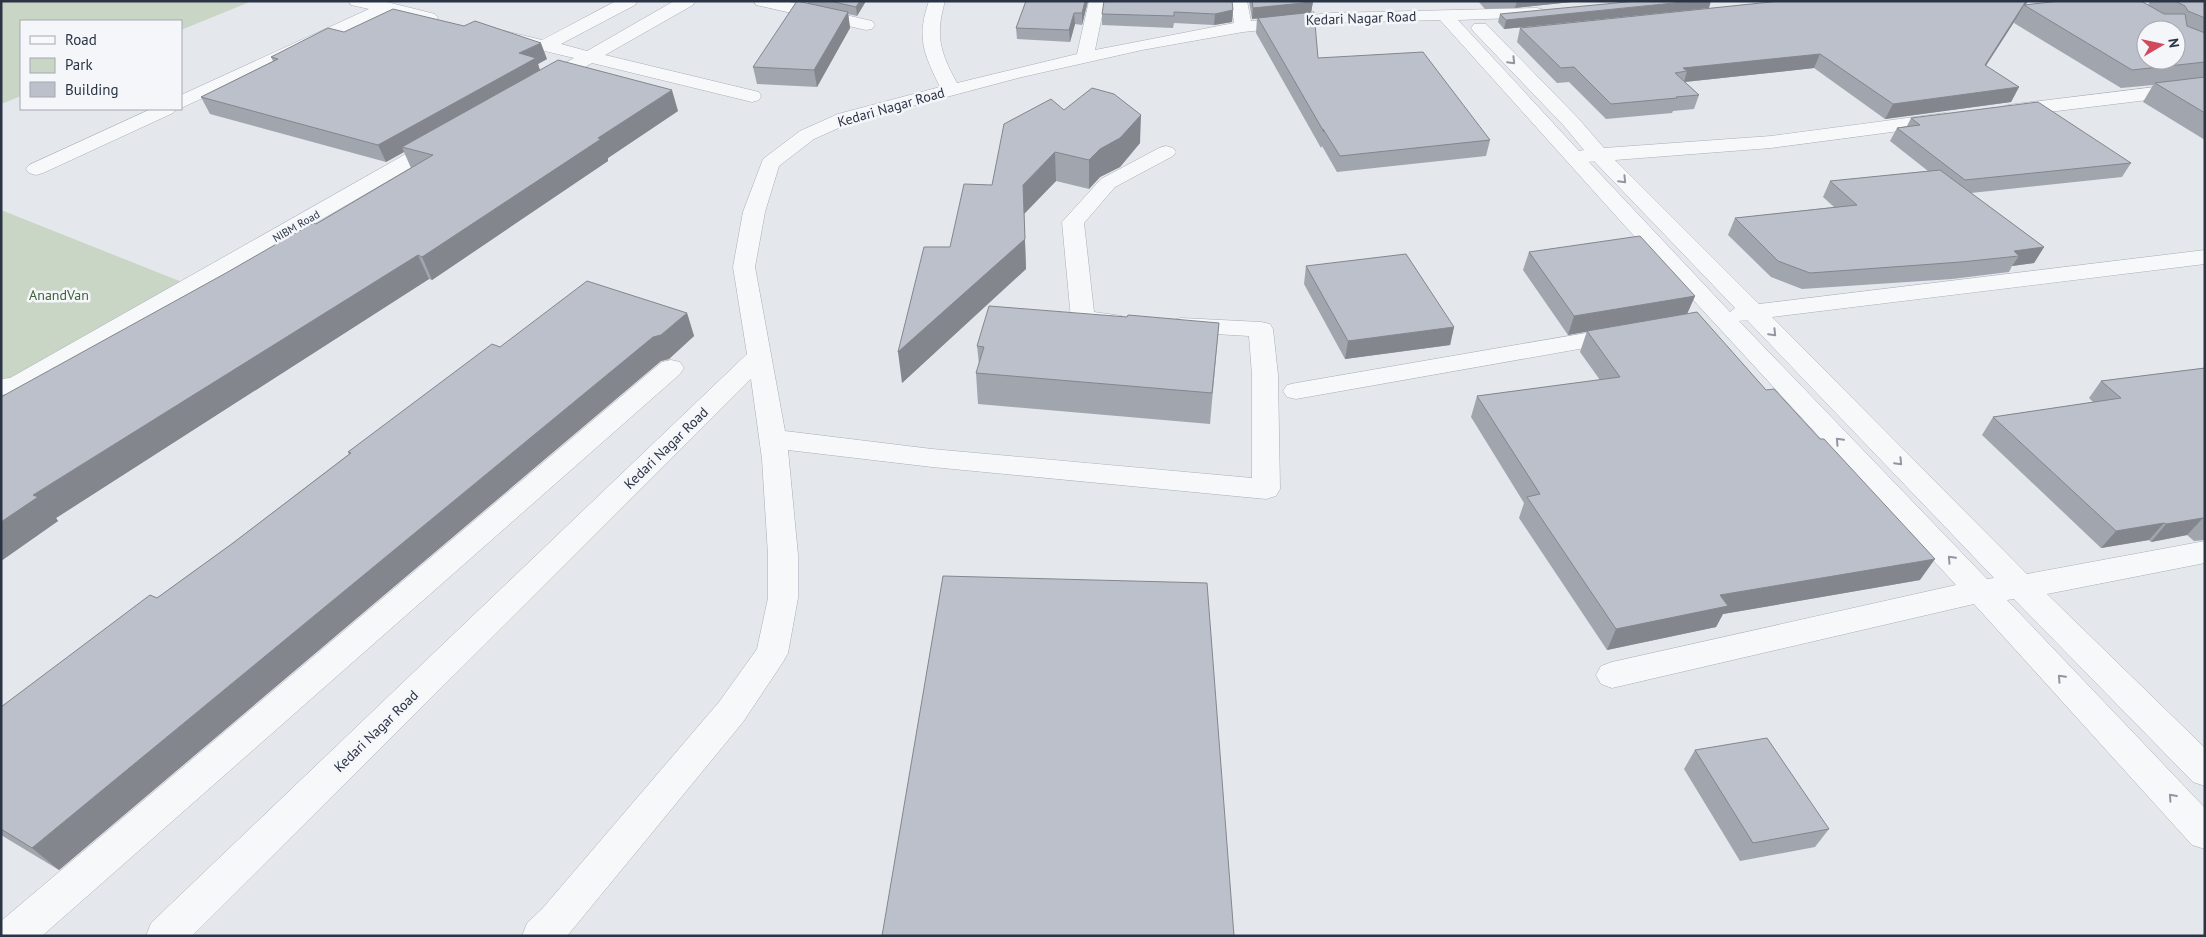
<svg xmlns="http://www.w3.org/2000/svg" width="2206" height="937" font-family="'PT Sans',sans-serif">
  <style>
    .green { fill: #c9d6c5 }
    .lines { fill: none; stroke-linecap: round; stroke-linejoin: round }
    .service-casing { stroke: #a9aeb7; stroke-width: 1 }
    .minor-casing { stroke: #a9aeb7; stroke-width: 1 }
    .service { fill: #f7f8fa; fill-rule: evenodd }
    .minor { fill: #f7f8fa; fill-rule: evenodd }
    .wall { fill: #a1a5ae }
    .shaded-wall { fill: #83868d }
    .building { fill: #bbc0ca; stroke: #83868d; fill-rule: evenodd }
    .oneway { stroke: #9196a0 }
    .labels { text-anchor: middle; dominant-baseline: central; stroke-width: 5; stroke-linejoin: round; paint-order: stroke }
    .far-street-label { font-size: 11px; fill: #2b3445; stroke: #f4f6f9 }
    .street-label { font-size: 14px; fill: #2b3445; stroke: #f4f6f9 }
    .park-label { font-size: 14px; fill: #3f6138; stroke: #f4f6f9 }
  </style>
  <rect width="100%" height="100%" fill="#e4e7ec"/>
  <g class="green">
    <path d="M1,1H252L181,30V21H21V96L1,104Z"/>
    <path d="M1,210L192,286L1,387Z"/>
  </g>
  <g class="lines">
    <defs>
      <path id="service" d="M671,360L680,362L684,368L680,374L42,936H1V921L662,362Z"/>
      <g id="minor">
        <path d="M349,1L387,2L435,14L438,18L435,22L429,23L387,13L181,108V95L369,9L351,5Z"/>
        <path d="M616,1H637L635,5L561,44L587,51L674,1H695L693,5L605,55L759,92L761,96L759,100L752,102L592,63L550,87L543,89L536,87L534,83L536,79L574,58L499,40L496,36L499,32L505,31L542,40Z"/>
        <path d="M754,1H785L872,21L875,25L872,29L866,30L756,5Z"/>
        <path d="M929,1H945C935,36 940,52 957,83L1077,54L1089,1H1105L1095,50L1234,23L1231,1H1247L1251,21L1332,13L1536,8L1542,9L1544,13L1542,17L1458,20L1579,151L1584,150L1564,126L1474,32L1471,28L1474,24H1486L1578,118L1604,148L1771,136L1945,113L1952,115L1955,119L1952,123L1945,125L1771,148L1615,160L1759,304L2205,250V264L1772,317L2027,574L2205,541V563L2047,594L2205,748V786L2193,782L2014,599L2007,600L2205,808V849L2192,845L1974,604L1612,688L1601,684L1596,675L1601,666L1612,662L1956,585L1625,226L1440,20L1332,23L1243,32L1142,50L1022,77L852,122L814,139L779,166L765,212L755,267L785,431L932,449L1252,478V375L1249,336L1181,332L1172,330L1169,325L1172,320L1181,318L1261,322L1270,324L1273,329L1278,375L1280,489L1276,496L1266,499L932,467L788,450L798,555V598L788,653L783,662L743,722L568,935L522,936L527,923L542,909L719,702L757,649L768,598V555L762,459L751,379L192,936H146L151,923L747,354L733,267L743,212L763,159L800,131L838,114L940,87C924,54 916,38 929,1ZM1594,161L1735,308L1730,312L1589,162ZM1747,320L1994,578L1987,579L1739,321Z"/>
        <path d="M2205,81V93L2008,117L2001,115L1998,111L2001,107L2008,105Z"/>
        <path d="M151,109H176L173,113L43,173L36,175L29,173L26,169L29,165Z"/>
        <path d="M441,136L448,138L451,142L448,146L24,392L1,395V379L10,378L434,138Z"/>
        <path d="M1166,146L1173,148L1176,152L1173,156L1115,187L1084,223L1094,312L1122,316L1125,321L1122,326L1113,328L1074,324L1071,319L1062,222L1101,179L1159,148Z"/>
        <path d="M1621,327L1630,330L1633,335L1630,340L1296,399L1287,397L1283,391L1287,385L1296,383Z"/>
      </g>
    </defs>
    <use href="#service" class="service-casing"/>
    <use href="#minor" class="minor-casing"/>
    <use href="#service" class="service"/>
    <use href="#minor" class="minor"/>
  </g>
  <g class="wall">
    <path d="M807,1H866L857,16L848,14L850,28L817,87L757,84L753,67L808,3Z"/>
    <path d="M1026,1H1088L1082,25L1075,24L1070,42L1017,39L1016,28Z"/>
    <path d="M1249,1H1313L1311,12L1318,58L1490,140L1486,156L1337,172L1322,146L1321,148L1256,33L1257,18L1252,19Z"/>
    <path d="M1478,1H1581L1515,8L1485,9Z"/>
    <path d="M1780,1H2028L2025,5H2148L2150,1H2205V140L2143,102L2153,85L2121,88L2014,23L2016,19L1986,66L2019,87L2011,102L1885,119L1814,68L1685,82L1699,95L1694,109L1673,111L1672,113L1606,119L1569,82L1557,83L1517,42L1520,28Z"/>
    <path d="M1709,8L1504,29L1498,22L1500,14Z"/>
    <path d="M1233,10L1232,22L1214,25L1174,23L1173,28L1102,25V14Z"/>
    <path d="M344,32L547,59L538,64L540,70L678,111L608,158V161L432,280L429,279L56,518L58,521L1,561L316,224L411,168L404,152L386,162L210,114L201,97L273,61L271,57Z"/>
    <path d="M1064,110L1140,143L1120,167L1100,177L1089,189L1056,181L1024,214L1026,269L902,383L950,247L992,185Z"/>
    <path d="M1911,118L2131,163L2122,177L1971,193L2044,247L2034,263L2012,266L2009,272L1952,279L1802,289L1771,277L1728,235L1735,218L1834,207L1823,197L1830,181L1928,171L1890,141L1897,128L1907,126Z"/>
    <path d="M1529,252L1695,296L1687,314L1920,580L1723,614L1716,627L1607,650L1519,518L1524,503L1471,417L1477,396L1600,380L1580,352L1587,331L1568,335L1523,270Z"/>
    <path d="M1306,266L1454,327L1450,345L1345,359L1304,284Z"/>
    <path d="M687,313L694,336L669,359L661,361L59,870L1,835V707L157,598L233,543L349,454L348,452L500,347Z"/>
    <path d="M1127,317L1219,323L1210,424L978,404L976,373L979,364L977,346Z"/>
    <path d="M2205,368V540L2194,541L2187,535L2151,542L2149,540L2101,548L1982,435L1993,417L2093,402L2089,398L2101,381Z"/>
    <path d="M1695,750L1829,829L1815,847L1740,861L1684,769Z"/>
  </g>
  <g class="shaded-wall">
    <path d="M860,1H866L857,16L856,7Z"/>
    <path d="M1085,1H1088L1082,25V13Z"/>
    <path d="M1517,1H1581L1515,8Z"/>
    <path d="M1693,1H1711L1709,8L1504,29L1506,20Z"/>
    <path d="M2026,1H2028L2025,6L2024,5L2016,19L1977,79L1985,65Z"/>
    <path d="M1313,2L1311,13L1252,19L1253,8Z"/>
    <path d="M1233,10L1232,22L1214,25L1215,14Z"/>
    <path d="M848,12L850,28L817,87L814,70Z"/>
    <path d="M1074,13L1075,24L1070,42L1069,30Z"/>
    <path d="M541,43L547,59L538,64L541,74L402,147L404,152L386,162L378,145L519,53Z"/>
    <path d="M1820,54L1814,68L1684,82L1687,71L1683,68Z"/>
    <path d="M2019,87L2011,102L1885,119L1893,104Z"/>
    <path d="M672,90L678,111L608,158V161L432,280L422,257L598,138Z"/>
    <path d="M1141,115L1140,143L1120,167L1100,177L1089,189V160L1100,149Z"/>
    <path d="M1055,152L1056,181L1024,214L1026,269L902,383L898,352L1023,185Z"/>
    <path d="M2044,247L2034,263L2012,266L2019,256L2014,251Z"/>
    <path d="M418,255L429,279L56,518L58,521L1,561V522L33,495Z"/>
    <path d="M1695,296L1687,314L1568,335L1574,316Z"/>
    <path d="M687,313L694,336L669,359L661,361L59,870L32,848L653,337Z"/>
    <path d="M1454,327L1450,345L1345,359L1348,341Z"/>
    <path d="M2203,518L2187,535L2151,542L2166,524Z"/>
    <path d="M2164,523L2149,540L2101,548L2116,531Z"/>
    <path d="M1935,559L1920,580L1723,614L1716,627L1607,650L1616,629L1720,595Z"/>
  </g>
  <g class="building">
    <path d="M797,1L848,12L814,70L753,67Z"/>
    <path d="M830,1H860L856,7Z"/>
    <path d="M1026,1H1085L1082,13H1074L1069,30L1016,28Z"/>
    <path d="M1104,1H1232L1233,10L1215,14L1174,12V16L1102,14Z"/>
    <path d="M1252,1H1313V2L1253,8Z"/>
    <path d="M1637,1H1693L1506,20L1500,14Z"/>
    <path d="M1780,1H2026L1985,65L2019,87L1893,104L1820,54L1683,68L1687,71L1675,73L1699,95L1676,97L1677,98L1611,104L1574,67L1561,68L1520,28Z"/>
    <path d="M2060,1H2141L2164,14H2185L2187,26L2205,33V62L2132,70L2024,5ZM2146,30H2176V60H2146Z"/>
    <path d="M2175,1H2205V18L2188,11L2185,6Z"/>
    <path d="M393,9L464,26L475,21L541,43L519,53L536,58L378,145L201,97L278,59L271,57L328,28L344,32Z"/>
    <path d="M1314,12L1318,58L1423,52L1490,140L1340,156L1323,129L1324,132L1258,18Z"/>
    <path d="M558,60L672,90L598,138L601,139L422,257L418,255L33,495L38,497L1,522V397L226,273L313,223L316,224L433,155L402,147Z"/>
    <path d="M2205,77V113L2155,83Z"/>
    <path d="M1092,88L1114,94L1141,115L1120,138L1100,149L1089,160L1055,152L1023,185L1025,239L898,352L924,247H950L964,184L992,185L1004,124L1051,99L1064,110Z"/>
    <path d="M2038,102L2131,163L1965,180L1897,128L1920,125L1911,118Z"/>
    <path d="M1940,170L2044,247L2014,251L2019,256L1961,262L1810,273L1778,261L1735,218L1857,205L1830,181Z"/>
    <path d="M1640,236L1695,296L1574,316L1529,252Z"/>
    <path d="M1406,254L1454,327L1348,341L1306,266Z"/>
    <path d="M587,281L687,313L661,335L653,337L32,848L1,829V707L150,595L157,598L233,543L351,453L348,452L492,344L500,347Z"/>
    <path d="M989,306L1127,317L1128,315L1219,323L1212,393L976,373L984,347L977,346Z"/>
    <path d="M1697,312L1766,390L1774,389L1820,439H1824L1935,559L1720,595L1728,606L1616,629L1527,497L1540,494L1477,396L1620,377L1587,331Z"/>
    <path d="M2205,368V519L2203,518L2166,524L2164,523L2116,531L1993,417L2121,398L2101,381Z"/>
    <path d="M943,576L1207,583L1234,936H882Z"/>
    <path d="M1767,738L1829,829L1753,843L1695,750Z"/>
  </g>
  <defs><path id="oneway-chevron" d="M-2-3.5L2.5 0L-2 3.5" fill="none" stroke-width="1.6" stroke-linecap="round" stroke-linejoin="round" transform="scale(1.25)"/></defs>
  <g class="oneway">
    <use href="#oneway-chevron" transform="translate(1512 61) rotate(46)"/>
    <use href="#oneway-chevron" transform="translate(1623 180) rotate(46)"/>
    <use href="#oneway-chevron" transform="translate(1773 333) rotate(46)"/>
    <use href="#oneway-chevron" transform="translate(1839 441) rotate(-133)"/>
    <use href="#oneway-chevron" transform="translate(1899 462) rotate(46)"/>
    <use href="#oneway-chevron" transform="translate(1951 559) rotate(-133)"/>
    <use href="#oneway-chevron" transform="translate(2061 678) rotate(-133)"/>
    <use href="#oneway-chevron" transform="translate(2172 797) rotate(-132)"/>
  </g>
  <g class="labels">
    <g class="far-street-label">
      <text transform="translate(296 226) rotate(-30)">NIBM Road</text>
    </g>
    <g class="street-label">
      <text transform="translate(1361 18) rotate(-2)">Kedari Nagar Road</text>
      <text transform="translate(891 107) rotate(-16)">Kedari Nagar Road</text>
      <text transform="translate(666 448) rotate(-44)">Kedari Nagar Road</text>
      <text transform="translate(376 731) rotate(-44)">Kedari Nagar Road</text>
    </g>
    <g class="park-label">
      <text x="59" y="295">AnandVan</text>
    </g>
  </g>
  <rect width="2206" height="937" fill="none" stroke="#2b3445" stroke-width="5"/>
  <rect x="20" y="20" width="162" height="90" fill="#f4f6f9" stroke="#a4a8b1"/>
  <rect x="30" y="36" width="25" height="8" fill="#f7f8fa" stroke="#a4a8b1"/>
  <text x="65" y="45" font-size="15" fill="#2b3445">Road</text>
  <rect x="30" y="58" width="25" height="15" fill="#c9d6c5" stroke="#a4a8b1"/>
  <text x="65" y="70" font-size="15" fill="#2b3445">Park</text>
  <rect x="30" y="82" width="25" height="15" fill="#bbc0ca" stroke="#a4a8b1"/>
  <text x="65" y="95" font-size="15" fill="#2b3445">Building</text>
  <g transform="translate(2161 45) rotate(81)"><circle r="24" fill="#f4f6f9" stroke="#a4a8b1"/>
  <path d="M0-4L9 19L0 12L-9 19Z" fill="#d1495b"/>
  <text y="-8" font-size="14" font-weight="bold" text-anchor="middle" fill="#2b3445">N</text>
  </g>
</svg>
